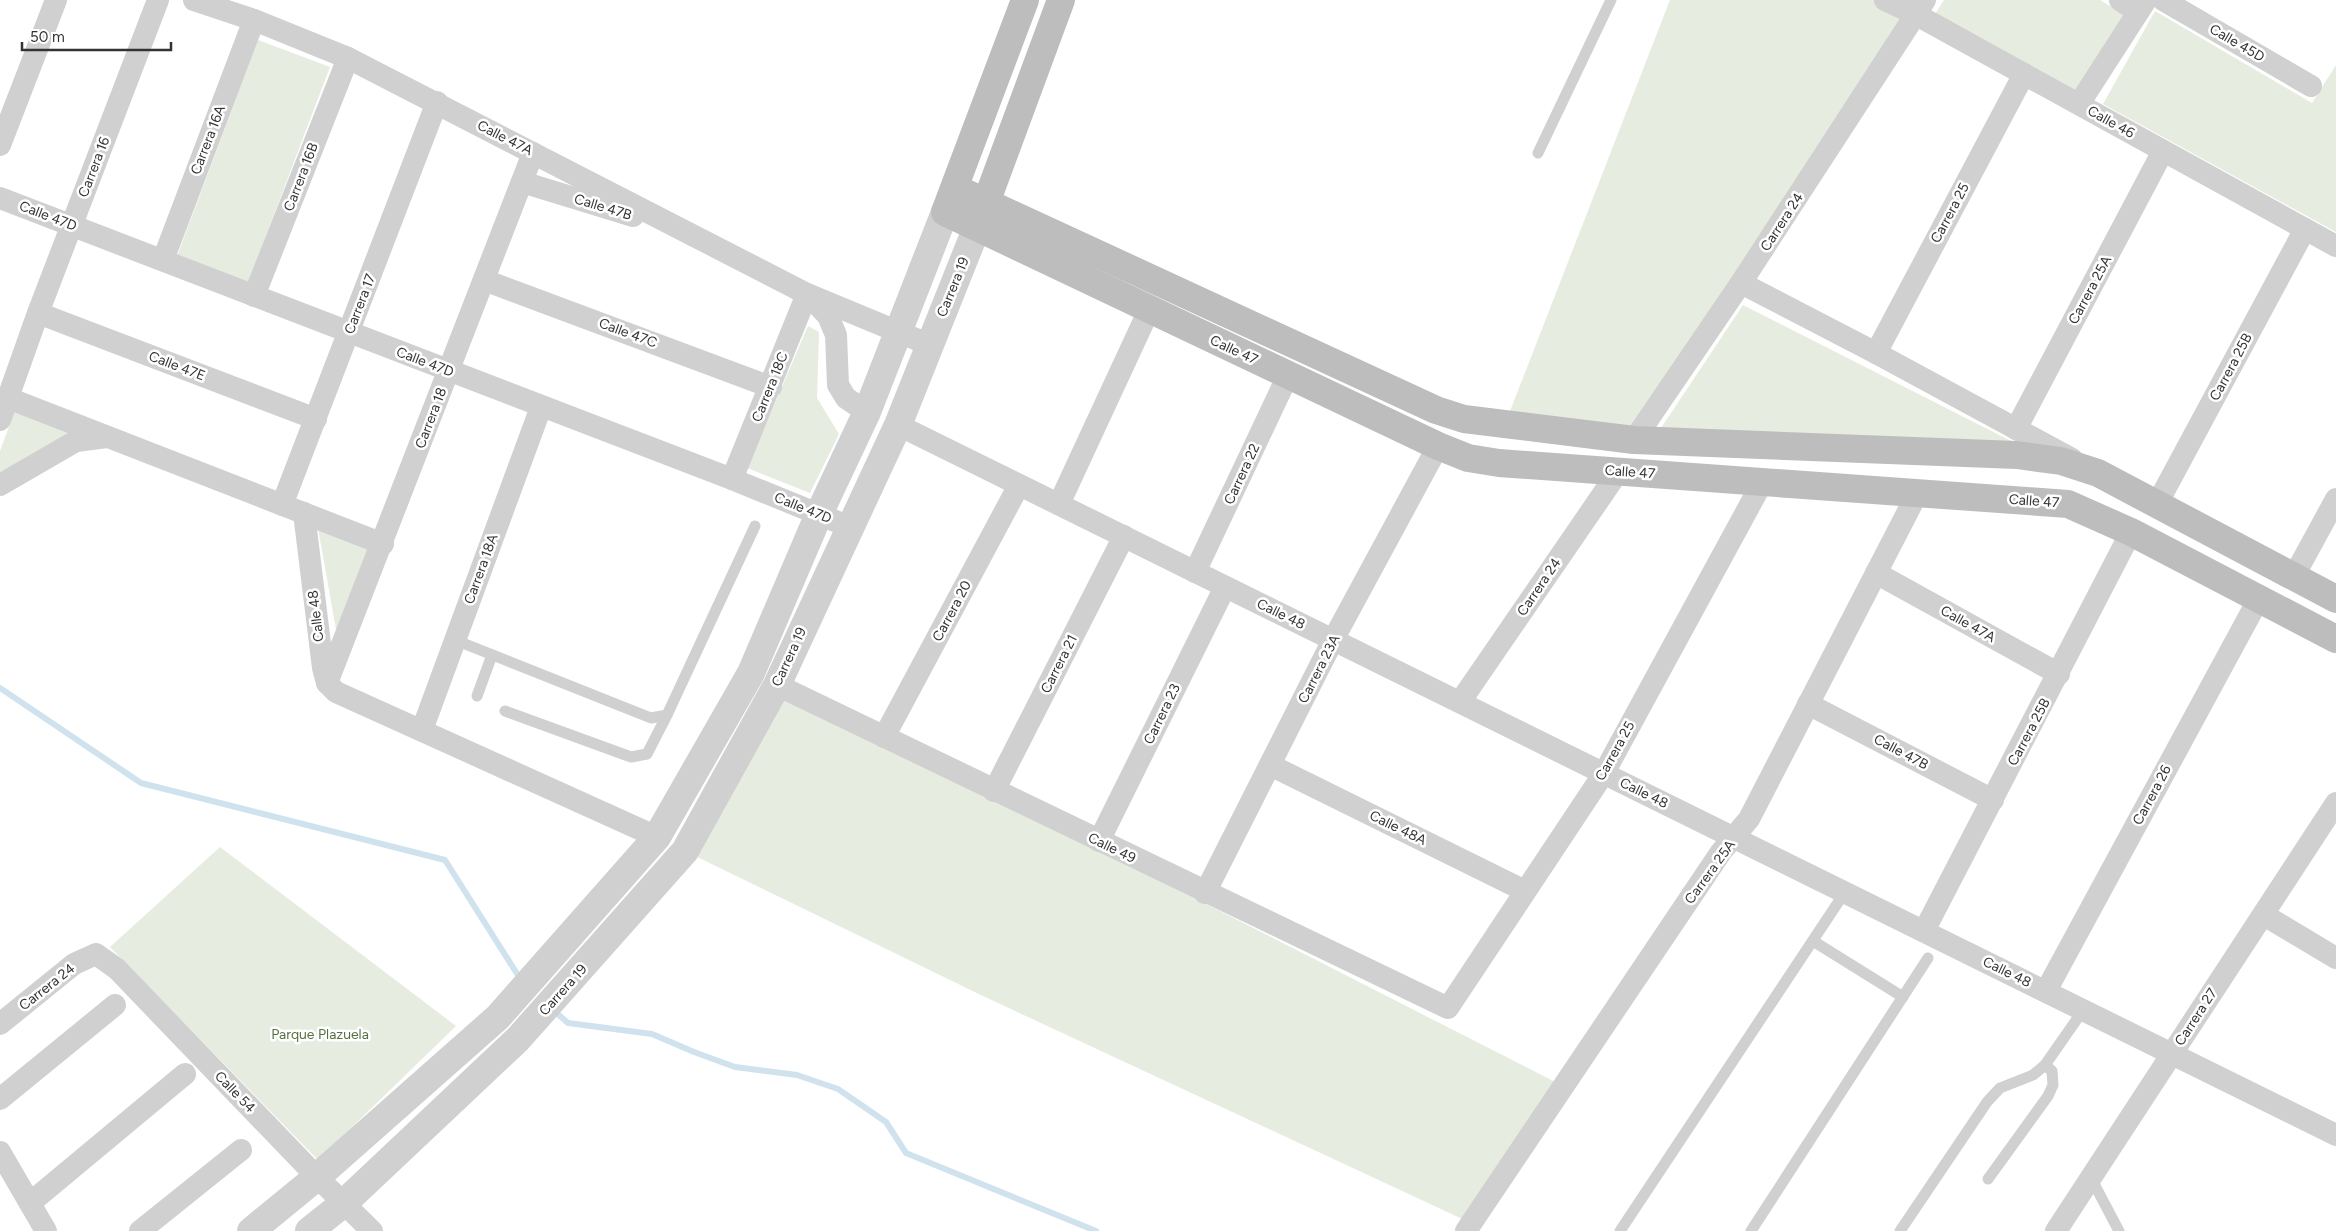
<svg xmlns="http://www.w3.org/2000/svg" width="2336" height="1231" font-family="Figtree,sans-serif">
  <style>
    .green { fill: #e6ecdf }
    .lines { fill: none; stroke-linecap: round; stroke-linejoin: round }
    .stream { stroke: #cfe2ee; stroke-width: 6 }
    .service { stroke: #d0d0d0; stroke-width: 11 }
    .minor { stroke: #d0d0d0; stroke-width: 22 }
    .tertiary { stroke: #d0d0d0; stroke-width: 28 }
    .secondary { stroke: #bdbdbd; stroke-width: 28 }
    .labels { text-anchor: middle; dominant-baseline: central; stroke-width: 5; stroke-linejoin: round; paint-order: stroke }
    .street-label { font-size: 14px; fill: #333; stroke: #fff }
    .park-label { font-size: 14px; fill: #56703f; stroke: #fff }
  </style>
  <rect width="100%" height="100%" fill="#fff"/>
  <g class="green">
    <path d="M1670,0H1885L1915,14L1634,440L1505,424Z"/>
    <path d="M1944,0H2100L2126,16L2073,94L1935,14Z"/>
    <path d="M2155,11L2312,103L2336,65V232L2103,104Z"/>
    <path d="M258,40L330,67L248,283L177,256Z"/>
    <path d="M1743,305L2019,445L1661,428Z"/>
    <path d="M808,326L819,332L817,398L839,434L810,493L747,468Z"/>
    <path d="M18,402L85,428L0,475V451Z"/>
    <path d="M316,517L377,542L337,635Z"/>
    <path d="M777,685L1563,1086L1471,1223L985,997L685,851Z"/>
    <path d="M220,847L456,1026L318,1160L110,947Z"/>
  </g>
  <g class="lines">
    <g class="stream">
      <path d="M0,688L141,783L445,860L521,980"/>
      <path d="M552,1009L568,1023L652,1034L694,1052L735,1067L797,1075L838,1089L886,1122L906,1153L1096,1231"/>
    </g>
    <g class="service">
      <path d="M1538,153L1611,0"/>
      <path d="M455,640L651,718L667,715L755,526"/>
      <path d="M477,696L492,655"/>
      <path d="M505,711L631,757L647,754L667,715"/>
      <path d="M1813,941L1903,997"/>
      <path d="M2091,1178L2119,1231"/>
      <path d="M1988,1179L2048,1096L2053,1085L2052,1071L2045,1065"/>
      <path d="M1620,1231L1845,892"/>
      <path d="M1751,1231L1928,958"/>
      <path d="M1900,1231L1987,1102L2000,1088L2033,1075L2045,1065L2084,1009"/>
    </g>
    <g class="minor">
      <path d="M194,0L254,20L348,58L807,294L930,345"/>
      <path d="M1885,0L1915,14L2336,246"/>
      <path d="M2120,0L2138,12"/>
      <path d="M2163,0L2311,86"/>
      <path d="M2079,104L2146,0"/>
      <path d="M0,145L56,0"/>
      <path d="M522,182L633,216"/>
      <path d="M0,198L732,479L850,527"/>
      <path d="M163,260L254,20"/>
      <path d="M484,280L771,387"/>
      <path d="M1741,283L1876,353L2072,459"/>
      <path d="M254,296L348,58"/>
      <path d="M810,297L828,316L836,335L838,385L846,398L867,412"/>
      <path d="M38,313L316,419"/>
      <path d="M1876,353L2024,74"/>
      <path d="M8,398L383,544"/>
      <path d="M0,420L38,313L158,0"/>
      <path d="M898,425L2336,1135"/>
      <path d="M2016,429L2163,151"/>
      <path d="M1634,440L1741,283L1925,0"/>
      <path d="M732,479L807,294"/>
      <path d="M0,485L76,441L107,437"/>
      <path d="M1059,504L1149,310"/>
      <path d="M2157,504L2305,229"/>
      <path d="M282,505L437,102"/>
      <path d="M304,513L323,668L327,683L336,692L657,837"/>
      <path d="M1195,572L1288,375"/>
      <path d="M1876,573L2059,674"/>
      <path d="M2294,576L2336,499"/>
      <path d="M327,683L533,153"/>
      <path d="M777,685L1448,1008L1604,773L1763,481"/>
      <path d="M1460,702L1618,472"/>
      <path d="M1808,704L1993,800"/>
      <path d="M422,730L541,407"/>
      <path d="M884,737L1019,485"/>
      <path d="M1270,765L1525,891"/>
      <path d="M994,791L1124,536"/>
      <path d="M1099,841L1225,587"/>
      <path d="M1205,893L1333,640L1438,446"/>
      <path d="M2264,915L2336,958"/>
      <path d="M1924,931L2131,532"/>
      <path d="M2046,991L2258,600"/>
      <path d="M0,1024L74,964L96,954L117,969L317,1177L372,1231"/>
      <path d="M0,1099L115,1005"/>
      <path d="M0,1152L46,1231"/>
      <path d="M30,1203L185,1074"/>
      <path d="M140,1231L241,1150"/>
      <path d="M1466,1231L1721,852L1749,819L1918,492"/>
      <path d="M2056,1231L2336,803"/>
    </g>
    <g class="tertiary">
      <path d="M251,1231L317,1177L498,1017L657,837L751,673L819,514L867,412L945,212"/>
      <path d="M309,1231L344,1203L518,1039L685,851L777,685L898,425L977,227"/>
    </g>
    <g class="secondary">
      <path d="M1025,0L945,212L1438,446L1468,458L1499,463L2068,504L2131,532L2336,639"/>
      <path d="M955,188L1436,410L1464,419L1634,440L2017,455L2061,461L2098,473L2336,599"/>
      <path d="M980,219L1061,0"/>
    </g>
  </g>
  <g class="labels">
    <g class="street-label">
      <text transform="translate(2237 43) rotate(30)">Calle 45D</text>
      <text transform="translate(2111 122) rotate(29)">Calle 46</text>
      <text transform="translate(505 138) rotate(27)">Calle 47A</text>
      <text transform="translate(208 140) rotate(-69)">Carrera 16A</text>
      <text transform="translate(94 167) rotate(-69)">Carrera 16</text>
      <text transform="translate(301 177) rotate(-69)">Carrera 16B</text>
      <text transform="translate(603 207) rotate(17)">Calle 47B</text>
      <text transform="translate(1950 213) rotate(-62)">Carrera 25</text>
      <text transform="translate(48 216) rotate(21)">Calle 47D</text>
      <text transform="translate(1782 222) rotate(-57)">Carrera 24</text>
      <text transform="translate(953 287) rotate(-68)">Carrera 19</text>
      <text transform="translate(2090 290) rotate(-62)">Carrera 25A</text>
      <text transform="translate(360 304) rotate(-69)">Carrera 17</text>
      <text transform="translate(628 333) rotate(20)">Calle 47C</text>
      <text transform="translate(1234 350) rotate(25)">Calle 47</text>
      <text transform="translate(425 362) rotate(21)">Calle 47D</text>
      <text transform="translate(177 366) rotate(21)">Calle 47E</text>
      <text transform="translate(2231 367) rotate(-62)">Carrera 25B</text>
      <text transform="translate(770 387) rotate(-68)">Carrera 18C</text>
      <text transform="translate(431 418) rotate(-69)">Carrera 18</text>
      <text transform="translate(1630 472) rotate(4)">Calle 47</text>
      <text transform="translate(1242 474) rotate(-65)">Carrera 22</text>
      <text transform="translate(2034 501) rotate(4)">Calle 47</text>
      <text transform="translate(803 508) rotate(22)">Calle 47D</text>
      <text transform="translate(481 569) rotate(-70)">Carrera 18A</text>
      <text transform="translate(1539 587) rotate(-56)">Carrera 24</text>
      <text transform="translate(952 611) rotate(-62)">Carrera 20</text>
      <text transform="translate(1281 614) rotate(26)">Calle 48</text>
      <text transform="translate(316 616) rotate(-97)">Calle 48</text>
      <text transform="translate(1968 624) rotate(29)">Calle 47A</text>
      <text transform="translate(789 657) rotate(-65)">Carrera 19</text>
      <text transform="translate(1059 664) rotate(-63)">Carrera 21</text>
      <text transform="translate(1319 669) rotate(-63)">Carrera 23A</text>
      <text transform="translate(1162 714) rotate(-64)">Carrera 23</text>
      <text transform="translate(2029 732) rotate(-62)">Carrera 25B</text>
      <text transform="translate(1615 751) rotate(-61)">Carrera 25</text>
      <text transform="translate(1901 752) rotate(28)">Calle 47B</text>
      <text transform="translate(1644 793) rotate(26)">Calle 48</text>
      <text transform="translate(2152 795) rotate(-62)">Carrera 26</text>
      <text transform="translate(1398 828) rotate(26)">Calle 48A</text>
      <text transform="translate(1112 848) rotate(26)">Calle 49</text>
      <text transform="translate(1710 872) rotate(-54)">Carrera 25A</text>
      <text transform="translate(2007 972) rotate(26)">Calle 48</text>
      <text transform="translate(47 987) rotate(-38)">Carrera 24</text>
      <text transform="translate(563 990) rotate(-48)">Carrera 19</text>
      <text transform="translate(2196 1017) rotate(-57)">Carrera 27</text>
      <text transform="translate(235 1092) rotate(46)">Calle 54</text>
    </g>
    <g class="park-label">
      <text x="320" y="1034">Parque Plazuela</text>
    </g>
  </g>
  <path d="M22 42v8h149v-8" fill="none" stroke="#333333" stroke-width="2.5"/>
  <text x="30" y="42" font-size="15" fill="#333333" stroke="#ffffff" stroke-width="4" paint-order="stroke">50 m</text>
</svg>
